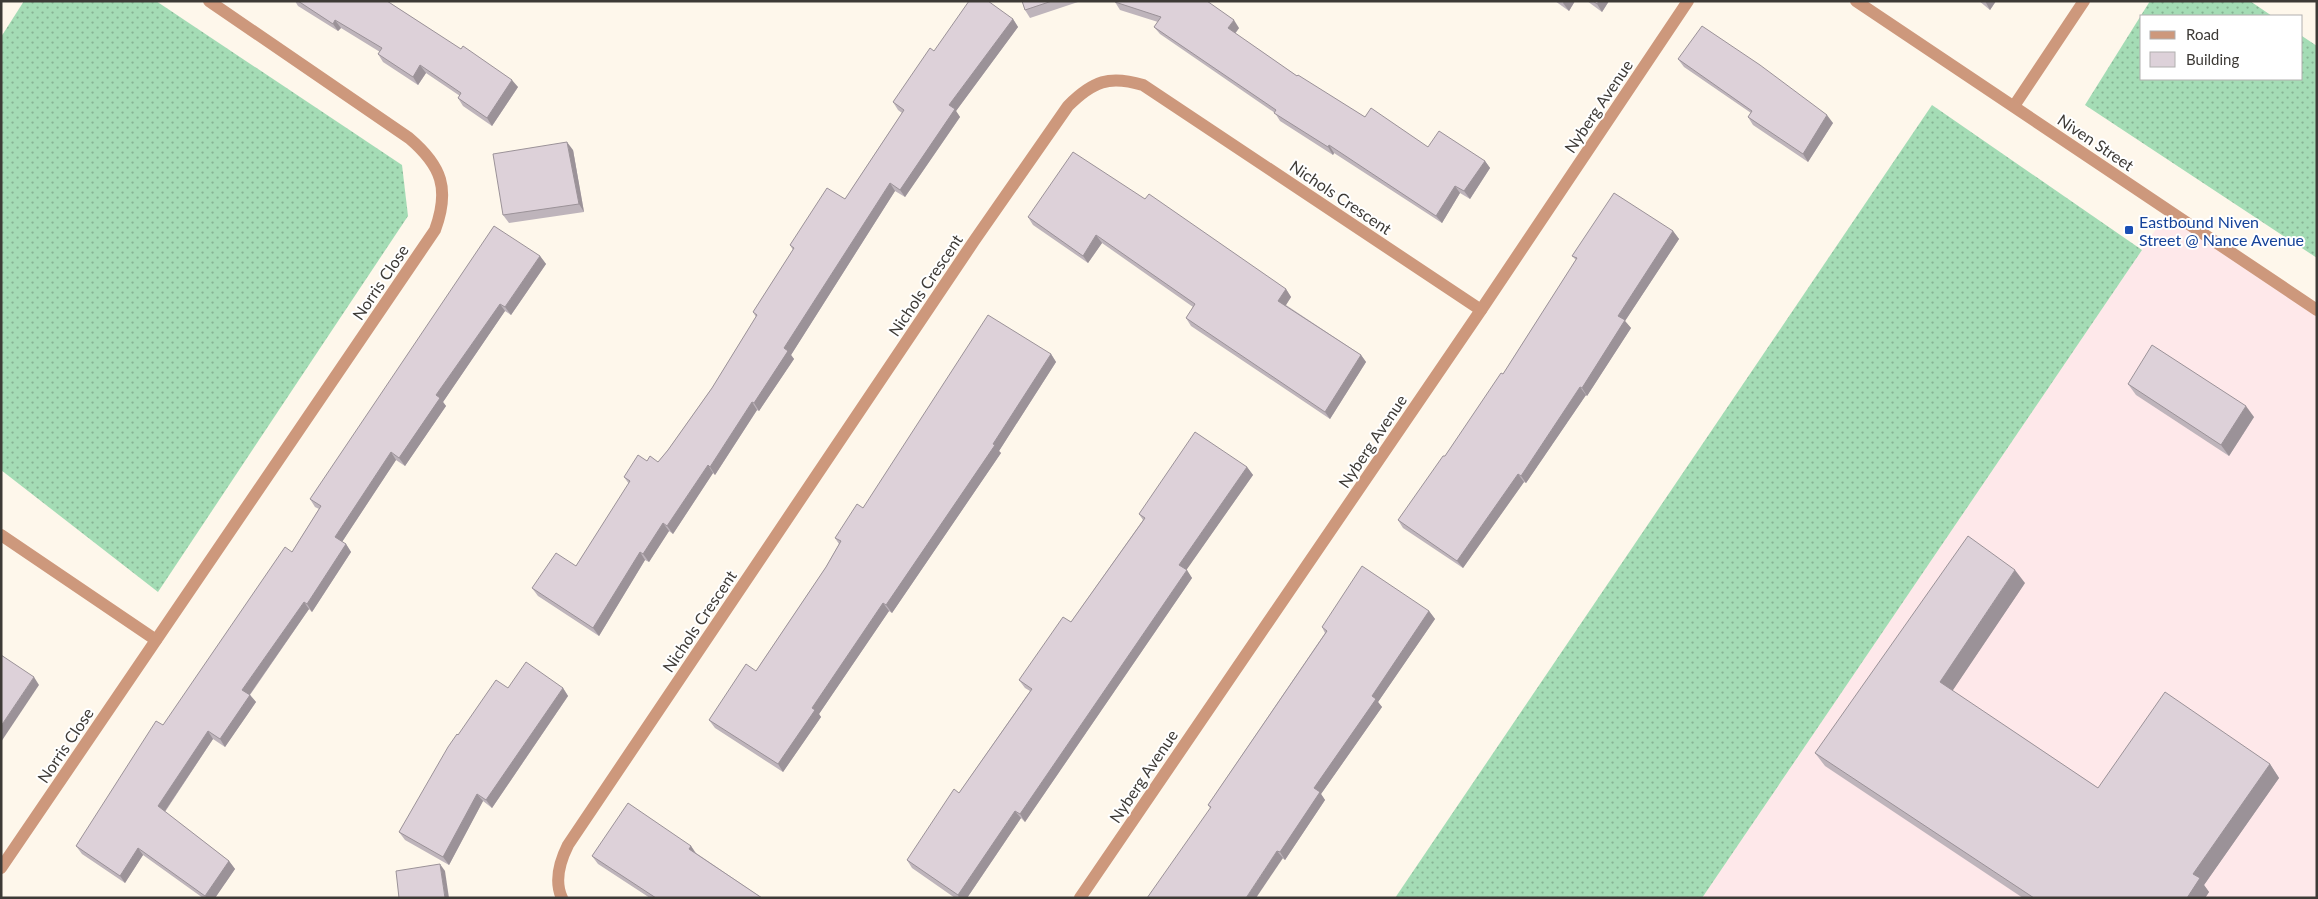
<svg xmlns="http://www.w3.org/2000/svg" width="2318" height="899" font-family="Lato,sans-serif">
  <style>
    .industrial { fill: #fee8ea }
    .grass { fill: url(#grass-dots) }
    .lines { fill: none; stroke-linecap: round; stroke-linejoin: round }
    .minor { stroke: #cd987c; stroke-width: 12 }
    .tertiary { stroke: #cd987c; stroke-width: 12 }
    .wall { fill: #beb4bb }
    .shaded-wall { fill: #9b9298 }
    .building { fill: #ddd1d9; stroke: #9b9298 }
    .transit-dot { fill: #1a4fb4; stroke: #fff; stroke-width: 2 }
    .labels { text-anchor: middle; dominant-baseline: central; stroke-width: 4; stroke-linejoin: round; paint-order: stroke }
    .street-label { font-size: 16px; fill: #3d3a36; stroke: #fff }
    .transit-label { font-size: 16px; fill: #164399; stroke: #fff; text-anchor: start }
  </style>
  <defs>
    <pattern id="grass-dots" width="8" height="8" patternUnits="userSpaceOnUse" patternTransform="scale(1.25)"><rect width="8" height="8" fill="#a4dcb5"/><path d="M2 2h.1M6 6h.1" fill="none" stroke="#87b394" stroke-width="1.8" stroke-linecap="round"/></pattern>
  </defs>
  <rect width="100%" height="100%" fill="#fef7eb"/>
  <path class="industrial" d="M2169,210L2317,310V898H1702Z"/>
  <g class="grass">
    <path d="M24,1H156L402,165L408,216L158,592L1,470V37Z"/>
    <path d="M2150,1H2250L2272,16H2142V79H2302V36L2317,46V258L2085,105Z"/>
    <path d="M1932,105L2142,250L1702,898H1395Z"/>
  </g>
  <g class="lines">
    <g class="minor">
      <path d="M2014,106L2084,1"/>
      <path d="M1,535L156,640"/>
      <path d="M1,868L435,230C450,189 442,166 409,138L209,1"/>
      <path d="M562,898C554,881 560,861 568,845L974,241L1068,106C1093,81 1109,75 1143,85L1481,310"/>
      <path d="M1080,898L1481,310L1688,1"/>
    </g>
    <path class="tertiary" d="M1856,1L2317,310"/>
  </g>
  <g class="wall">
    <path d="M295,1H387L518,87L492,126L463,106L458,98L460,96L426,73L418,85L383,62L378,54L380,52L341,28L338,31L298,6Z"/>
    <path d="M1022,1H1081L1030,18L1025,10Z"/>
    <path d="M1555,1H1575L1569,11Z"/>
    <path d="M1587,1H1609L1602,12Z"/>
    <path d="M1979,1H1996L1990,10Z"/>
    <path d="M1115,2L1239,28L1235,34L1297,76L1365,117L1428,147L1485,161L1490,168L1470,199L1460,193L1442,223L1334,153L1333,155L1280,121L1275,113L1160,34L1154,27L1158,22L1120,10Z"/>
    <path d="M1013,19L1018,27L956,111L960,117L905,197L895,191L791,355L794,359L759,411L757,410L715,475L713,473L673,534L669,531L649,562L645,560L599,636L538,596L532,588L576,566L629,484L624,477L647,461L658,462L668,450L712,388L756,317L753,312L793,250L790,245L845,199L902,113L898,110L893,102L934,51Z"/>
    <path d="M1678,59L1833,123L1808,162L1753,125L1748,117L1751,113L1684,67Z"/>
    <path d="M573,150L584,212L509,223L503,215Z"/>
    <path d="M1145,199L1286,289L1291,297L1286,305L1361,355L1366,362L1330,419L1191,326L1186,318L1193,307L1102,243L1088,263L1033,225L1028,217Z"/>
    <path d="M1673,231L1679,239L1625,321L1631,328L1587,396L1586,395L1526,483L1524,482L1463,568L1403,528L1398,520L1445,456L1503,374L1576,260L1572,256Z"/>
    <path d="M540,256L546,264L511,315L505,311L443,402L446,406L405,466L396,460L342,542L346,544L351,552L312,612L309,609L250,695L256,702L225,747L213,739L165,812L229,861L235,869L215,898H203L143,855L125,883L82,854L76,846L163,725L292,552L319,509L315,507L310,499Z"/>
    <path d="M1051,354L1056,362L999,451L1001,453L892,613L889,611L819,714L821,717L783,772L715,728L709,720L756,671L826,567L839,544L835,538L863,508Z"/>
    <path d="M2128,384L2254,417L2229,456L2136,395Z"/>
    <path d="M1247,467L1253,475L1186,570L1192,578L1025,822L1021,818L967,898H955L912,868L907,860L959,793L1030,691L1025,688L1019,680L1071,622L1143,520L1139,514Z"/>
    <path d="M2025,583L1952,691L2098,788L2270,764L2279,778L2204,885L2209,892L2205,898H2023L1825,766L1815,753Z"/>
    <path d="M1429,611L1435,619L1378,702L1382,707L1321,794L1325,800L1285,860L1210,808L1208,805L1325,633L1322,627Z"/>
    <path d="M508,688H563L568,696L492,808L483,801L449,865L405,840L399,832L458,735Z"/>
    <path d="M691,846L696,853L762,898H650L598,864L592,856Z"/>
  </g>
  <g class="shaded-wall">
    <path d="M1564,1H1575L1569,11L1563,3Z"/>
    <path d="M1599,1H1609L1602,12L1597,4Z"/>
    <path d="M1985,1H1996L1990,10Z"/>
    <path d="M1013,19L1018,27L956,111L960,117L905,197L900,190L949,105Z"/>
    <path d="M335,20L341,28L338,31L333,24Z"/>
    <path d="M1234,20L1239,28L1233,36L1228,28Z"/>
    <path d="M420,65L426,73L418,85L413,77Z"/>
    <path d="M512,80L518,87L492,126L487,118Z"/>
    <path d="M1827,115L1833,123L1808,162L1803,154Z"/>
    <path d="M567,142L573,150L584,212L579,204Z"/>
    <path d="M1329,145L1334,153L1333,155L1328,147Z"/>
    <path d="M1485,161L1490,168L1470,199L1464,191Z"/>
    <path d="M890,183L895,191L791,355L794,359L759,411L754,403L784,348Z"/>
    <path d="M1455,186L1460,193L1442,223L1436,216Z"/>
    <path d="M1673,231L1679,239L1625,321L1631,328L1587,396L1582,388L1618,316Z"/>
    <path d="M1096,235L1102,243L1088,263L1083,256Z"/>
    <path d="M540,256L546,264L511,315L505,307Z"/>
    <path d="M1286,289L1291,297L1284,308L1278,301Z"/>
    <path d="M500,304L505,311L443,402L446,406L405,466L399,458L436,395Z"/>
    <path d="M1051,354L1056,362L999,451L1001,453L892,613L886,605L993,444Z"/>
    <path d="M1361,355L1366,362L1330,419L1325,412Z"/>
    <path d="M1580,387L1586,395L1526,483L1521,476Z"/>
    <path d="M752,402L757,410L715,475L710,467Z"/>
    <path d="M2246,406L2254,417L2229,456L2221,445Z"/>
    <path d="M391,452L396,460L340,545L335,537Z"/>
    <path d="M708,465L713,473L673,534L667,526Z"/>
    <path d="M1247,467L1253,475L1185,572L1179,565Z"/>
    <path d="M1518,474L1524,482L1463,568L1457,561Z"/>
    <path d="M663,523L669,531L649,562L643,554Z"/>
    <path d="M346,544L351,552L312,612L307,604Z"/>
    <path d="M640,552L645,560L599,636L593,628Z"/>
    <path d="M1187,570L1192,578L1025,822L1020,814Z"/>
    <path d="M2015,570L2025,583L1949,696L1940,682Z"/>
    <path d="M304,602L309,609L248,697L242,690Z"/>
    <path d="M883,603L889,611L819,714L821,717L783,772L778,764L812,708Z"/>
    <path d="M1429,611L1435,619L1378,702L1382,707L1321,794L1325,800L1285,860L1280,852L1314,788L1372,696Z"/>
    <path d="M34,677L39,685L1,742V726Z"/>
    <path d="M563,688L568,696L492,808L486,800Z"/>
    <path d="M250,695L256,702L225,747L220,739Z"/>
    <path d="M208,731L213,739L163,814L158,806Z"/>
    <path d="M2270,764L2279,778L2204,885L2209,892L2205,898H2187L2193,874Z"/>
    <path d="M477,794L483,801L449,865L443,857Z"/>
    <path d="M1015,811L1021,818L967,898H959L958,895Z"/>
    <path d="M691,846L696,854L689,849Z"/>
    <path d="M138,848L143,855L125,883L120,876Z"/>
    <path d="M1277,851L1283,858L1256,898H1246Z"/>
    <path d="M229,861L235,869L215,898H207L205,896Z"/>
    <path d="M440,864L445,871L449,898H445Z"/>
  </g>
  <g class="building">
    <path d="M298,1H387L461,49L463,46L512,80L487,118L458,98L461,93L420,65L413,77L378,54L382,48L335,20L333,24Z"/>
    <path d="M969,1H988L1013,19L949,105L955,109L900,190L890,183L784,348L788,351L754,403L752,402L710,467L708,465L667,526L663,523L643,554L640,552L593,628L532,588L556,553L576,566L630,481L624,477L638,455L647,461L650,456L658,462L668,450L712,388L757,315L753,312L794,248L790,245L827,188L845,199L904,110L893,102L930,48L934,51Z"/>
    <path d="M1022,1H1052L1025,10Z"/>
    <path d="M1115,1H1207L1234,20L1228,28L1297,76L1298,75L1365,117L1371,108L1428,147L1439,131L1485,161L1464,191L1455,186L1436,216L1329,145L1328,147L1274,113L1276,110L1154,27L1161,17L1115,2Z"/>
    <path d="M1593,1H1599L1597,4Z"/>
    <path d="M1702,26L1760,65L1827,115L1803,154L1748,117L1752,111L1678,59Z"/>
    <path d="M567,142L579,204L503,215L493,154Z"/>
    <path d="M1073,152L1145,199L1149,194L1286,289L1278,301L1361,355L1325,412L1186,318L1195,304L1096,235L1083,256L1028,217Z"/>
    <path d="M1614,193L1673,231L1618,316L1625,320L1582,388L1580,387L1521,476L1518,474L1457,561L1398,520L1443,456H1445L1501,373L1503,374L1577,258L1572,256Z"/>
    <path d="M494,226L540,256L505,307L500,304L436,395L440,398L399,458L391,452L335,537L346,544L307,604L304,602L242,690L250,695L220,739L208,731L158,806L229,861L205,896L138,848L120,876L76,846L156,721L163,725L285,547L292,552L321,506L310,499Z"/>
    <path d="M988,315L1051,354L993,444L995,445L886,605L883,603L812,708L815,710L778,764L709,720L746,664L756,671L826,567L841,541L835,538L857,504L863,508Z"/>
    <path d="M2152,345L2246,406L2221,445L2128,384Z"/>
    <path d="M1195,432L1247,467L1179,565L1187,570L1020,814L1015,811L958,895L907,860L954,789L959,793L1032,689L1019,680L1063,617L1071,622L1145,518L1139,514Z"/>
    <path d="M1968,536L2015,570L1940,682L2098,788L2165,692L2270,764L2193,874L2200,878L2187,898H2034L1815,753Z"/>
    <path d="M1362,566L1429,611L1372,696L1376,699L1314,788L1320,792L1280,852L1277,851L1246,898H1147L1211,807L1208,805L1327,631L1322,627Z"/>
    <path d="M1,655L34,677L1,726Z"/>
    <path d="M526,662L563,688L486,800L477,794L443,857L399,832L448,747L457,734L458,735L496,680L508,688Z"/>
    <path d="M628,803L691,846L689,849L762,898H656L592,856Z"/>
    <path d="M440,864L445,898H399L396,871Z"/>
  </g>
  <rect class="transit-dot" x="2124" y="225" width="10" height="10" rx="2.5"/>
  <g class="labels">
    <g class="street-label">
      <text transform="translate(1598 106) rotate(-56)">Nyberg Avenue</text>
      <text transform="translate(2096 142) rotate(34)">Niven Street</text>
      <text transform="translate(1341 197) rotate(34)">Nichols Crescent</text>
      <text transform="translate(380 282) rotate(-56)">Norris Close</text>
      <text transform="translate(925 285) rotate(-56)">Nichols Crescent</text>
      <text transform="translate(1372 441) rotate(-56)">Nyberg Avenue</text>
      <text transform="translate(699 621) rotate(-56)">Nichols Crescent</text>
      <text transform="translate(65 745) rotate(-56)">Norris Close</text>
      <text transform="translate(1143 776) rotate(-56)">Nyberg Avenue</text>
    </g>
    <g class="transit-label">
      <text x="2139" y="221">Eastbound Niven<tspan x="2139" dy="18">Street @ Nance Avenue</tspan></text>
    </g>
  </g>
  <rect width="2318" height="899" fill="none" stroke="#3d3a36" stroke-width="5"/>
  <rect x="2140" y="15" width="162" height="65" fill="#ffffff" stroke="#b1b0af"/>
  <rect x="2150" y="31" width="25" height="8" fill="#cd987c" stroke="#b1b0af"/>
  <text x="2186" y="40" font-size="15" fill="#3d3a36">Road</text>
  <rect x="2150" y="52" width="25" height="15" fill="#ddd1d9" stroke="#b1b0af"/>
  <text x="2186" y="65" font-size="15" fill="#3d3a36">Building</text>
</svg>
